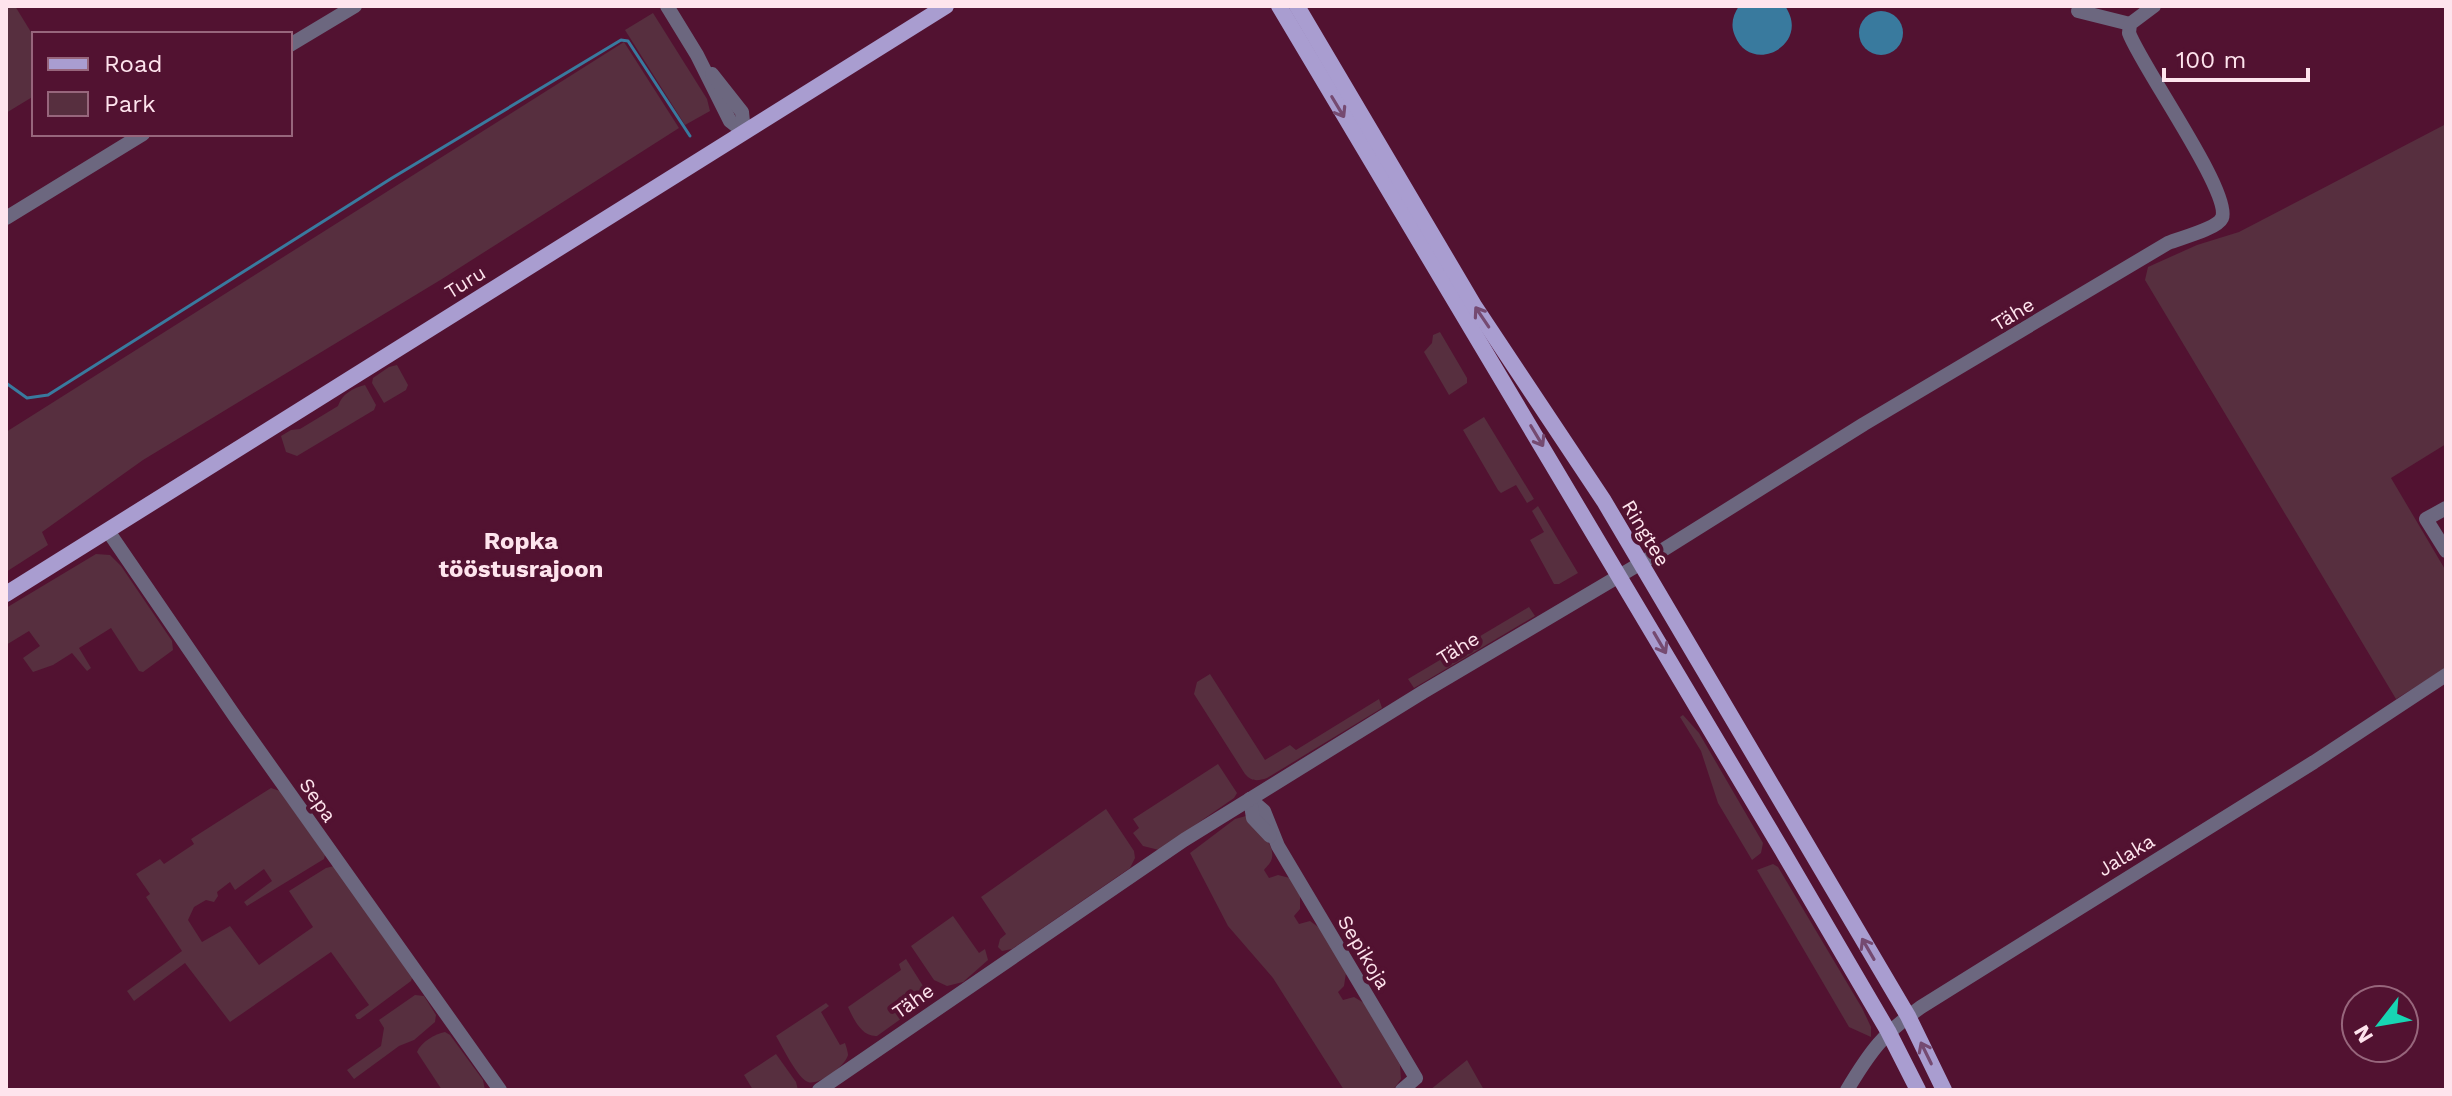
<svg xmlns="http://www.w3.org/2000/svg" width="2452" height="1096" font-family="'Work Sans',sans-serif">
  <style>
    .green { fill: #572f3f }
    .water { fill: #397a9e }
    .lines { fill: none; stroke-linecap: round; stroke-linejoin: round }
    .stream { stroke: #397a9e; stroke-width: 3 }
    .minor { stroke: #6c677f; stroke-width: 14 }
    .major { stroke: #a99dd0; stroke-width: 16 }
    .oneway { stroke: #754a71 }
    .labels { text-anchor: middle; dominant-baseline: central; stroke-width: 8; stroke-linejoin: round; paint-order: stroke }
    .street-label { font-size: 20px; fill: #fee4ed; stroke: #521231 }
    .quarter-label { font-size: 24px; font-weight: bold; fill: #fee4ed; stroke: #521231 }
  </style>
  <rect width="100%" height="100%" fill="#521231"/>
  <g class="green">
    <path d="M6,6H15L34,37V96L6,113Z"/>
    <path d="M653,13L707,99L710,111L685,125L625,30Z"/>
    <path d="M624,42L679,128L442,279L143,460L42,532L48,545L6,572V432Z"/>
    <path d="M2446,124V444L2391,478L2446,571V668L2396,699L2145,280L2148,267L2197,245L2239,232Z"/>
    <path d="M1440,332L1467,378V383L1449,395L1424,352L1432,343L1433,335Z"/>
    <path d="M397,365L408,385L406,390L384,403L372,383L373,378L389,367Z"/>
    <path d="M365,385L376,405L374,410L297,456L286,452L281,436L291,430L300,429L338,406C342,394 353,388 365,385Z"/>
    <path d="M1484,417L1534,499L1527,503L1516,485L1501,493L1498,490L1463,430Z"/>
    <path d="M1538,506L1578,573L1559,584H1554L1530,540L1544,532L1532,511Z"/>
    <path d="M96,554L110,555L121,566L172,641L173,650L143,672L139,671L111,628L79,648L91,668L87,671L72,653L53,665L33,672L23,658L40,646L29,631L6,645V608Z"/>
    <path d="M1529,607L1535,616L1414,688L1408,679Z"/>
    <path d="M1210,674L1265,760L1290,745L1296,750L1379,699L1382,708L1267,778C1258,781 1252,782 1245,774L1194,694L1197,682Z"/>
    <path d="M1683,715L1699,733L1763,843L1761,853L1752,860L1718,803L1701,751L1680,717Z"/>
    <path d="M1218,764L1237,793L1234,798L1159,850L1143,846L1133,833L1139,828L1133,819Z"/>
    <path d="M271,788L280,791L325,855L324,859L247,906L244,902L272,881L264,869L235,890L230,882L217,892L218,896L214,902L206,900L194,907L188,920L202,942L230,926L259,965L313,927L289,891L326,868L334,866L412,978L411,981L360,1019H357L355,1015L369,1005L331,952L230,1022L185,963L134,1001L127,991L182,951L146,897L150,894L136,874L160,859L164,864L194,844L191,839Z"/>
    <path d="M1106,809L1134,851L1135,858L1130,868L1012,949L1002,951L998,947L1000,939L1006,934L981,897Z"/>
    <path d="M1246,816C1255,825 1275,843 1272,858C1271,863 1267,866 1264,870L1269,878L1278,875L1290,878L1300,895V909L1294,916L1299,924L1310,921L1321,929L1346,973L1344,986L1338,992L1343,1000L1354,997L1364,1003L1400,1065L1401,1079L1393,1090H1344L1273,978L1228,926L1190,853L1235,819Z"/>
    <path d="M1773,864L1778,867L1862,1008L1871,1027V1037L1849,1027L1757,870Z"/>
    <path d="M953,916L979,953L985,949L988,960L963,982L947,986L934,980L911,946Z"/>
    <path d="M906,959L925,989L923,1003L877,1036C862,1037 854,1020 848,1007L901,970L899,964Z"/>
    <path d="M415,995L424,996L436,1015L435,1022L414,1040L399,1046L354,1079L347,1070L381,1046L384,1028L379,1020Z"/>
    <path d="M826,1003L829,1006L821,1012L840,1045L845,1043C846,1046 848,1052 848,1055C846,1065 819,1086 808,1082C798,1079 782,1046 776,1036Z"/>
    <path d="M445,1032L450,1035L483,1080L485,1090H442L417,1052C421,1042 435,1034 445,1032Z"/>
    <path d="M776,1054L796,1082L798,1090H753L744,1075Z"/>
    <path d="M1467,1060L1484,1090H1430Z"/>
  </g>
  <g class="water">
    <path d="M1739,6H1785C1812,45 1751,76 1735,36C1730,25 1733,15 1739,6Z"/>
    <circle cx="1881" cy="33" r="22"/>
  </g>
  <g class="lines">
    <path class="stream" d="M6,383L27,398L48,395L392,178L621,40L628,41L690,136"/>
    <g class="minor">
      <path d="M667,6L697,55L730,121L744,132"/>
      <path d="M2078,11L2130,24"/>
      <path d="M290,45L355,6"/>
      <path d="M712,74L742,112L744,132"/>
      <path d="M6,218L143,134"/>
      <path d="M2446,508L2426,519L2446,551"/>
      <path d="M108,531L236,718L500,1090"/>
      <path d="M1250,799L1264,811L1278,846L1416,1078L1402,1090"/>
      <path d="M1250,799L1253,818L1270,836"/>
      <path d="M819,1090L1184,840L1423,692L1658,553L1864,424L2168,243C2180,238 2217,229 2222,218C2232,193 2141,66 2129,33L2130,24L2154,6"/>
      <path d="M1847,1090C1871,1050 1883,1034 1921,1007L2314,762L2446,675"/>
    </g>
    <g class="major">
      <path d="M1279,6L1782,850L1888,1031L1918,1090"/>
      <path d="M1297,6L1475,307L1604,501L1908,1016L1944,1090"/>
      <path d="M6,594L946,6"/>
    </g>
  </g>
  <defs><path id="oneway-shaft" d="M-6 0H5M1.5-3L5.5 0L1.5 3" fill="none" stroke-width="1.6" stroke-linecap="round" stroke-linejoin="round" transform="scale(2)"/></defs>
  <g class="oneway">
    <use href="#oneway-shaft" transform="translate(1338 107) rotate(59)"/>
    <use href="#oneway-shaft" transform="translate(1482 317) rotate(-124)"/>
    <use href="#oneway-shaft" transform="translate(1537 436) rotate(59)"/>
    <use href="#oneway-shaft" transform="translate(1660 643) rotate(60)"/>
    <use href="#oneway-shaft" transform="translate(1868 949) rotate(-120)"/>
    <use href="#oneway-shaft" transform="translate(1926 1053) rotate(-116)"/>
  </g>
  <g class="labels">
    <g class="street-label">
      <text transform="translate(465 282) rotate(-32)">Turu</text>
      <text transform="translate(2013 314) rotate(-31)">Tähe</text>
      <text transform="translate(1646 533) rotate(59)">Ringtee</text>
      <text transform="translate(1458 648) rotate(-31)">Tähe</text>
      <text transform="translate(318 800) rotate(55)">Sepa</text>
      <text transform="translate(2126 855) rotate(-31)">Jalaka</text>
      <text transform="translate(1364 952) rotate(59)">Sepikoja</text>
      <text transform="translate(913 1001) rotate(-35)">Tähe</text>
    </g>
    <g class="quarter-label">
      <text x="521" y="541">Ropka<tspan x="521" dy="28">tööstusrajoon</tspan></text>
    </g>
  </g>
  <rect width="2452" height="1096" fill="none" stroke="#fee4ed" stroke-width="16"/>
  <rect x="32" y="32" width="260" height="104" fill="#521231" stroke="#97667c" stroke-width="2"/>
  <rect x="48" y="58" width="40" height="12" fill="#a99dd0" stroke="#97667c" stroke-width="2"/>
  <text x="104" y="72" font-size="24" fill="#fee4ed">Road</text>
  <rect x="48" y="92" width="40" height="24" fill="#572f3f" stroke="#97667c" stroke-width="2"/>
  <text x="104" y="112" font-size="24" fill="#fee4ed">Park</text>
  <g transform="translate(2380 1024) rotate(239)"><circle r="38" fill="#521231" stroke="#97667c" stroke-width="2"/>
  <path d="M0-6L14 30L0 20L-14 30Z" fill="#17d5b3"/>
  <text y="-12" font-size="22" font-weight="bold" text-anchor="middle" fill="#fee4ed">N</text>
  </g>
  <path d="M2164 68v12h144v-12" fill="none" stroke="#fee4ed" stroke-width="4"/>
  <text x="2176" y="68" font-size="24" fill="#fee4ed" stroke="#521231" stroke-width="6" paint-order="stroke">100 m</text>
</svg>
